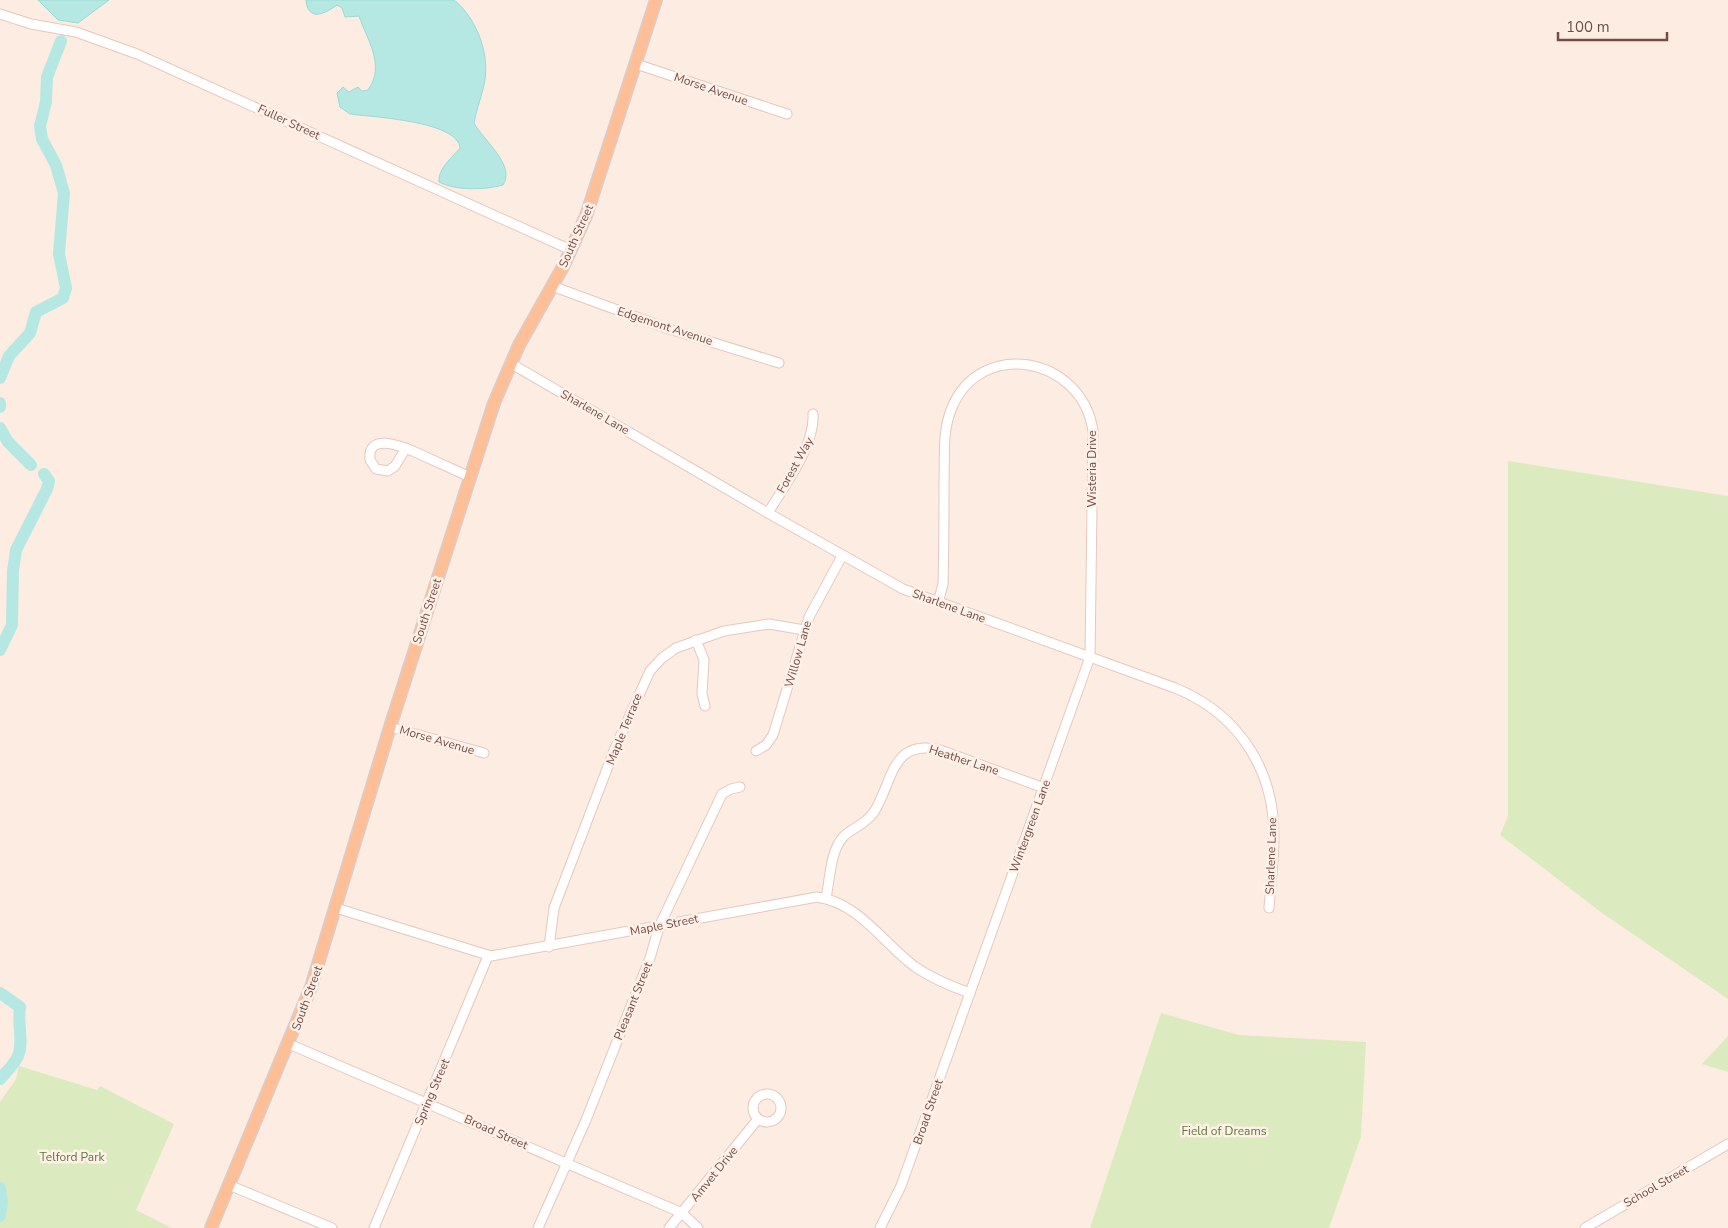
<svg xmlns="http://www.w3.org/2000/svg" width="1728" height="1228" font-family="'Nunito Sans',sans-serif">
  <style>
    .green { fill: #dcebbf }
    .water { fill: #b5e8e3; stroke: #9bdad4 }
    .lines { fill: none; stroke-linecap: round; stroke-linejoin: round }
    .river { stroke: #b5e8e3; stroke-width: 12 }
    .minor-casing { stroke: #e4c8c0; stroke-width: 11 }
    .major-casing { stroke: #d9cdcb; stroke-width: 14 }
    .minor { stroke: #fff; stroke-width: 9 }
    .major { stroke: #ffbf96; stroke-width: 11 }
    .labels { text-anchor: middle; dominant-baseline: central; stroke-width: 5; stroke-linejoin: round; paint-order: stroke }
    .street-label { font-size: 12px; fill: #764c47; stroke: #fff1e8 }
    .park-label { font-size: 12px; fill: #5b763c; stroke: #fff1e8 }
  </style>
  <rect width="100%" height="100%" fill="#fdece1"/>
  <g class="green">
    <path d="M1508,461L1728,496V999L1602,913L1500,835L1508,816Z"/>
    <path d="M1161,1013L1239,1035L1366,1042L1361,1137L1329,1228H1090Z"/>
    <path d="M1728,1036V1072L1702,1064Z"/>
    <path d="M19,1066L97,1090L100,1086L174,1124L136,1210L172,1228H0V1102L16,1079Z"/>
  </g>
  <g class="water">
    <path d="M38,0H109L78,23L58,20Z"/>
    <path d="M306,0H454C478,19 492,59 483,89C480,101 476,111 474,123C483,140 516,165 503,185C484,190 457,191 439,182C438,168 452,158 460,148C458,121 372,117 350,114L340,107L337,93L343,87L349,92L358,87L362,91L368,90C386,65 367,40 359,16L345,17L342,8L337,5C326,13 308,23 306,0Z"/>
  </g>
  <g class="lines">
    <g class="river">
      <path d="M0,378L9,356L30,333L36,312L63,298L66,288L59,254L64,193L56,165L42,139L40,126L46,102L47,77L61,41"/>
      <path d="M0,403V407"/>
      <path d="M0,428L8,442L31,465"/>
      <path d="M0,650L12,625L13,571L16,550L47,489L49,481L44,474"/>
      <path d="M0,993L20,1007C17,1022 24,1042 18,1056C14,1065 6,1072 0,1079"/>
      <path d="M0,1188L2,1202L0,1216"/>
    </g>
    <defs>
      <g id="minor">
        <path d="M0,14L31,24L76,32L137,54L571,250"/>
        <path d="M636,64L787,114"/>
        <path d="M552,286L666,328L779,363"/>
        <path d="M510,363L768,513L903,589L1175,688C1230,710 1267,757 1273,817C1276,847 1271,879 1269,908"/>
        <path d="M406,448L395,466L388,471L376,469L370,460C367,432 401,446 415,452L470,477"/>
        <path d="M768,513C784,486 815,446 813,414"/>
        <path d="M696,640L704,660L702,694L705,706"/>
        <path d="M390,727L484,753"/>
        <path d="M756,751L766,745L773,735L809,617L842,556"/>
        <path d="M826,898C830,880 830,850 844,836C854,827 866,824 874,812C893,782 891,738 940,750L1044,788"/>
        <path d="M336,908L491,956L817,897C859,903 882,942 914,966C931,978 950,986 970,993"/>
        <path d="M549,947L554,908L615,748L650,671L662,658L676,648L724,631L769,624L804,630"/>
        <path d="M289,1044L682,1213L698,1228"/>
        <circle cx="767" cy="1108" r="14"/>
        <path d="M229,1185L332,1228"/>
        <path d="M374,1228L488,956"/>
        <path d="M538,1228L586,1120L650,958L659,927L722,794L731,789L740,787"/>
        <path d="M669,1228L758,1119"/>
        <path d="M880,1228L901,1186L1090,657L1093,431C1082,356 979,337 951,410C942,433 945,458 944,482C944,516 944,550 943,584L938,603"/>
        <path d="M1585,1228L1728,1144"/>
      </g>
      <path id="major" d="M211,1228L311,987L390,727L494,403L519,345L564,265L586,216L656,0"/>
    </defs>
    <use href="#minor" class="minor-casing"/>
    <use href="#major" class="major-casing"/>
    <use href="#minor" class="minor"/>
    <use href="#major" class="major"/>
  </g>
  <g class="labels">
    <g class="street-label">
      <text transform="translate(711 89) rotate(19)">Morse Avenue</text>
      <text transform="translate(289 122) rotate(25)">Fuller Street</text>
      <text transform="translate(576 236) rotate(-66)">South Street</text>
      <text transform="translate(665 326) rotate(18)">Edgemont Avenue</text>
      <text transform="translate(595 412) rotate(30)">Sharlene Lane</text>
      <text transform="translate(795 465) rotate(-61)">Forest Way</text>
      <text transform="translate(1092 469) rotate(-90)">Wisteria Drive</text>
      <text transform="translate(949 606) rotate(20)">Sharlene Lane</text>
      <text transform="translate(427 611) rotate(-72)">South Street</text>
      <text transform="translate(798 654) rotate(-74)">Willow Lane</text>
      <text transform="translate(624 729) rotate(-68)">Maple Terrace</text>
      <text transform="translate(437 740) rotate(16)">Morse Avenue</text>
      <text transform="translate(964 760) rotate(18)">Heather Lane</text>
      <text transform="translate(1030 826) rotate(-70)">Wintergreen Lane</text>
      <text transform="translate(1271 856) rotate(-88)">Sharlene Lane</text>
      <text transform="translate(664 925) rotate(-11)">Maple Street</text>
      <text transform="translate(307 998) rotate(-70)">South Street</text>
      <text transform="translate(633 1001) rotate(-68)">Pleasant Street</text>
      <text transform="translate(432 1092) rotate(-67)">Spring Street</text>
      <text transform="translate(928 1112) rotate(-71)">Broad Street</text>
      <text transform="translate(496 1132) rotate(24)">Broad Street</text>
      <text transform="translate(714 1174) rotate(-51)">Amvet Drive</text>
      <text transform="translate(1656 1186) rotate(-30)">School Street</text>
    </g>
    <g class="park-label">
      <text x="1224" y="1131">Field of Dreams</text>
      <text x="72" y="1157">Telford Park</text>
    </g>
  </g>
  <path d="M1558 32v8h109v-8" fill="none" stroke="#764c47" stroke-width="2.5"/>
  <text x="1566" y="32" font-size="15" fill="#764c47" stroke="#fff1e8" stroke-width="4" paint-order="stroke">100 m</text>
</svg>
